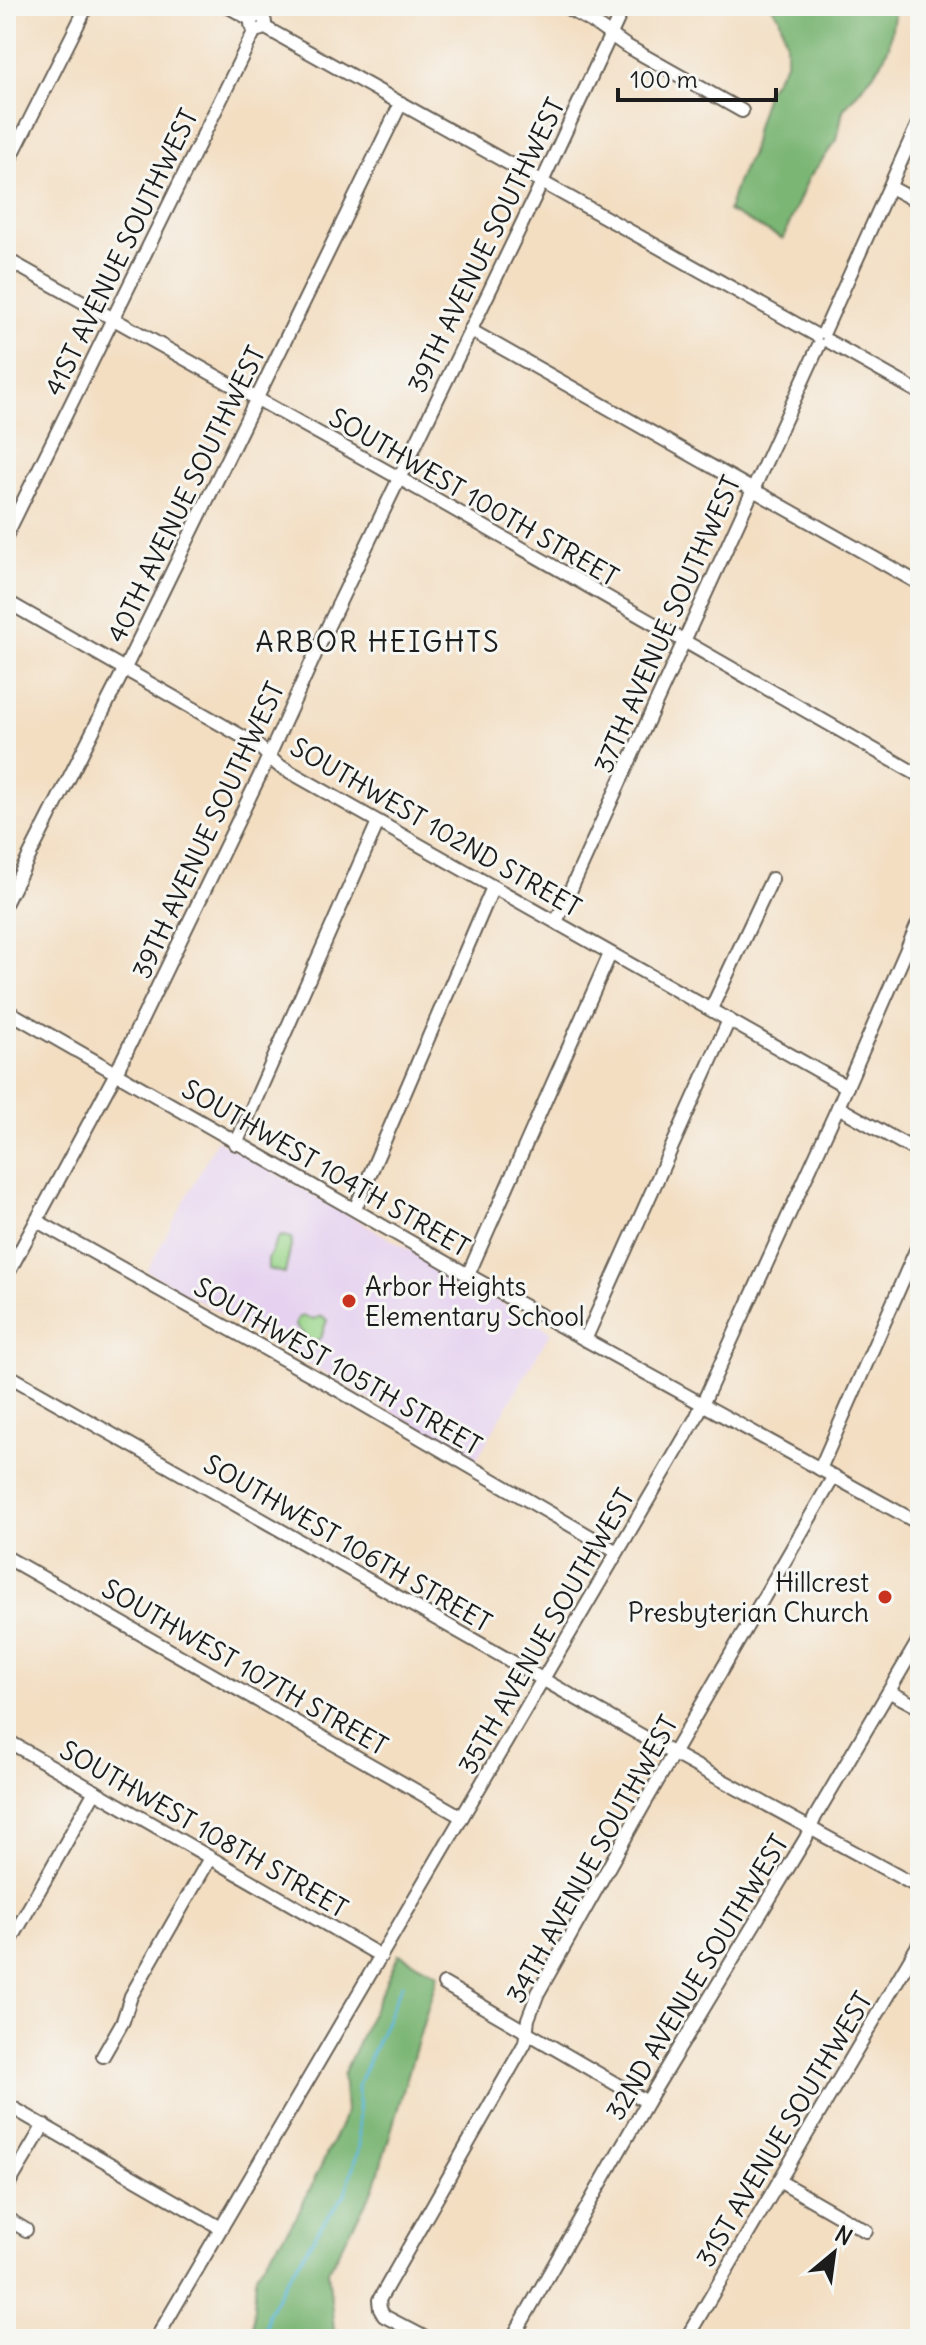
<svg xmlns="http://www.w3.org/2000/svg" width="926" height="2345" font-family="Delius,sans-serif">
  <style>
    .built { fill: #e6d2f0 }
    .green { fill: #9ad589; stroke: #5b7852; stroke-width: 2 }
    .forest { fill: #7bb675; stroke: #4c6948; stroke-width: 2 }
    .lines { fill: none; stroke-linecap: round; stroke-linejoin: round }
    .stream { stroke: #58b5d6; stroke-width: 3 }
    .minor-casing { stroke: #676056; stroke-width: 16 }
    .minor { stroke: #fff; stroke-width: 12 }
    .poi-dot { fill: #c8321e; stroke: #f6f6f2; stroke-width: 3 }
    .labels { text-anchor: middle; dominant-baseline: central; stroke-width: 6; stroke-linejoin: round; paint-order: stroke }
    .street-label { font-size: 26px; fill: #1c1c1c; stroke: #f6f6f2 }
    .poi-label { font-size: 26px; fill: #1c1c1c; stroke: #f6f6f2; text-anchor: start }
    .neighbourhood-label { font-size: 28px; letter-spacing: 2px; fill: #1c1c1c; stroke: #f6f6f2 }
  </style>
  <rect width="100%" height="100%" fill="#f6f6f2"/>
  <filter id="ink" filterUnits="userSpaceOnUse"><feTurbulence type="fractalNoise" baseFrequency=".0125" numOctaves="2"/><feDisplacementMap in="SourceGraphic" scale="16" xChannelSelector="R" yChannelSelector="G"/><feConvolveMatrix kernelMatrix="1 2 1 2 8 2 1 2 1" color-interpolation-filters="sRGB"/></filter>
  <filter id="wash" filterUnits="userSpaceOnUse"><feTurbulence type="fractalNoise" baseFrequency=".006" numOctaves="4" result="noise"/><feDisplacementMap in="SourceGraphic" scale="32" xChannelSelector="R" yChannelSelector="G"/><feGaussianBlur stdDeviation="1.8" result="paint"/><feColorMatrix in="noise" values="0 0 0 0 0 0 0 0 0 0 0 0 0 0 0 0 0 1.4 0 .05"/><feComposite in="paint" operator="in"/></filter>
  <g filter="url(#wash)">
    <rect width="100%" height="100%" fill="#f3dec2"/>
    <path class="built" d="M217,1140L551,1331L476,1460L147,1271Z"/>
    <g class="green">
      <path d="M284,1236L291,1238L292,1241L285,1273L268,1269V1259L279,1237Z"/>
      <path d="M303,1316L314,1319L322,1316L327,1320L321,1337L313,1344L295,1325L298,1318Z"/>
    </g>
    <g class="forest">
      <path d="M771,6H893L894,16L889,46L881,64L843,110L837,140L808,179L783,239L728,211L737,182L751,153L756,127L767,91L786,63V41L779,16Z"/>
      <path d="M399,1954L438,1974L374,2188L328,2271L335,2339H252L256,2274L296,2218L341,2124L346,2111L343,2075Z"/>
    </g>
    <g class="lines">
      <path class="stream" d="M264,2339L268,2313L283,2285L322,2225L345,2194L359,2147L358,2085L402,1984"/>
    </g>
  </g>
  <g filter="url(#ink)">
    <g class="lines">
      <defs>
        <g id="minor">
          <path d="M227,6L252,20"/>
          <path d="M564,6L594,23L625,45L742,111"/>
          <circle cx="258" cy="23" r="7"/>
          <path d="M264,27L816,335"/>
          <path d="M6,167L87,6"/>
          <path d="M890,187L920,203"/>
          <path d="M6,259L399,478L920,776"/>
          <path d="M470,330L920,584"/>
          <path d="M824,332L920,119"/>
          <path d="M828,341L920,393"/>
          <path d="M6,536L255,30"/>
          <path d="M6,601L257,745L278,765L847,1087"/>
          <path d="M6,902L125,668L401,103"/>
          <path d="M556,922L819,345"/>
          <path d="M711,1009L772,879"/>
          <path d="M6,1010L468,1275L920,1524"/>
          <path d="M838,1107L920,1153"/>
          <path d="M236,1144L378,822"/>
          <path d="M355,1209L493,887"/>
          <path d="M37,1221L333,1387L617,1552"/>
          <path d="M468,1275L610,954"/>
          <path d="M6,1277L116,1073L263,769L329,624L542,182L624,6"/>
          <path d="M585,1340L729,1020"/>
          <path d="M6,1374L674,1754L920,1888"/>
          <path d="M820,1469L920,1241"/>
          <path d="M6,1557L462,1817"/>
          <path d="M890,1692L920,1708"/>
          <path d="M6,1740L381,1956"/>
          <path d="M6,1949L95,1791"/>
          <path d="M444,1984L647,2102"/>
          <path d="M103,2056L123,2021L131,1996L210,1858"/>
          <path d="M6,2104L221,2228"/>
          <path d="M779,2181L866,2231"/>
          <path d="M6,2189L44,2125"/>
          <path d="M6,2218L26,2230"/>
          <path d="M156,2339L696,1418L838,1107L920,919"/>
          <path d="M428,2339L384,2316L380,2309L379,2300L525,2043L528,2019L538,1993L643,1806L834,1476"/>
          <path d="M512,2339L647,2102L806,1838L815,1817L920,1638"/>
          <path d="M686,2339L920,1942"/>
        </g>
      </defs>
      <use href="#minor" class="minor-casing"/>
      <use href="#minor" class="minor"/>
    </g>
  </g>
  <g class="poi-dot">
    <circle cx="349" cy="1301" r="8"/>
    <circle cx="885" cy="1597" r="8"/>
  </g>
  <g class="labels">
    <g class="street-label">
      <text transform="translate(486 245) rotate(-64)">39TH AVENUE SOUTHWEST</text>
      <text transform="translate(121 252) rotate(-64)">41ST AVENUE SOUTHWEST</text>
      <text transform="translate(186 494) rotate(-64)">40TH AVENUE SOUTHWEST</text>
      <text transform="translate(474 497) rotate(30)">SOUTHWEST 100TH STREET</text>
      <text transform="translate(667 624) rotate(-66)">37TH AVENUE SOUTHWEST</text>
      <text transform="translate(436 827) rotate(30)">SOUTHWEST 102ND STREET</text>
      <text transform="translate(208 830) rotate(-65)">39TH AVENUE SOUTHWEST</text>
      <text transform="translate(326 1168) rotate(30)">SOUTHWEST 104TH STREET</text>
      <text transform="translate(338 1366) rotate(30)">SOUTHWEST 105TH STREET</text>
      <text transform="translate(348 1543) rotate(30)">SOUTHWEST 106TH STREET</text>
      <text transform="translate(546 1631) rotate(-60)">35TH AVENUE SOUTHWEST</text>
      <text transform="translate(245 1667) rotate(30)">SOUTHWEST 107TH STREET</text>
      <text transform="translate(204 1829) rotate(30)">SOUTHWEST 108TH STREET</text>
      <text transform="translate(592 1859) rotate(-61)">34TH AVENUE SOUTHWEST</text>
      <text transform="translate(697 1977) rotate(-59)">32ND AVENUE SOUTHWEST</text>
      <text transform="translate(784 2129) rotate(-59)">31ST AVENUE SOUTHWEST</text>
    </g>
    <g class="poi-label">
      <text x="365" y="1286">Arbor Heights<tspan x="365" dy="30">Elementary School</tspan></text>
      <text x="869" y="1582" text-anchor="end">Hillcrest<tspan x="869" dy="30">Presbyterian Church</tspan></text>
    </g>
    <g class="neighbourhood-label">
      <text x="378" y="642">ARBOR HEIGHTS</text>
    </g>
  </g>
  <rect width="926" height="2345" fill="none" stroke="#f6f6f2" stroke-width="32"/>
  <g transform="translate(834 2253) rotate(29)" stroke="#f6f6f2" stroke-width="6" paint-order="stroke">
  <path d="M0-6L14 30L0 20L-14 30Z" fill="#1c1c1c"/>
  <text y="-12" font-size="22" font-weight="bold" text-anchor="middle" fill="#1c1c1c">N</text>
  </g>
  <path d="M618 88v12h158v-12" fill="none" stroke="#1c1c1c" stroke-width="4"/>
  <text x="630" y="88" font-size="24" fill="#1c1c1c" stroke="#f6f6f2" stroke-width="6" paint-order="stroke">100 m</text>
</svg>
